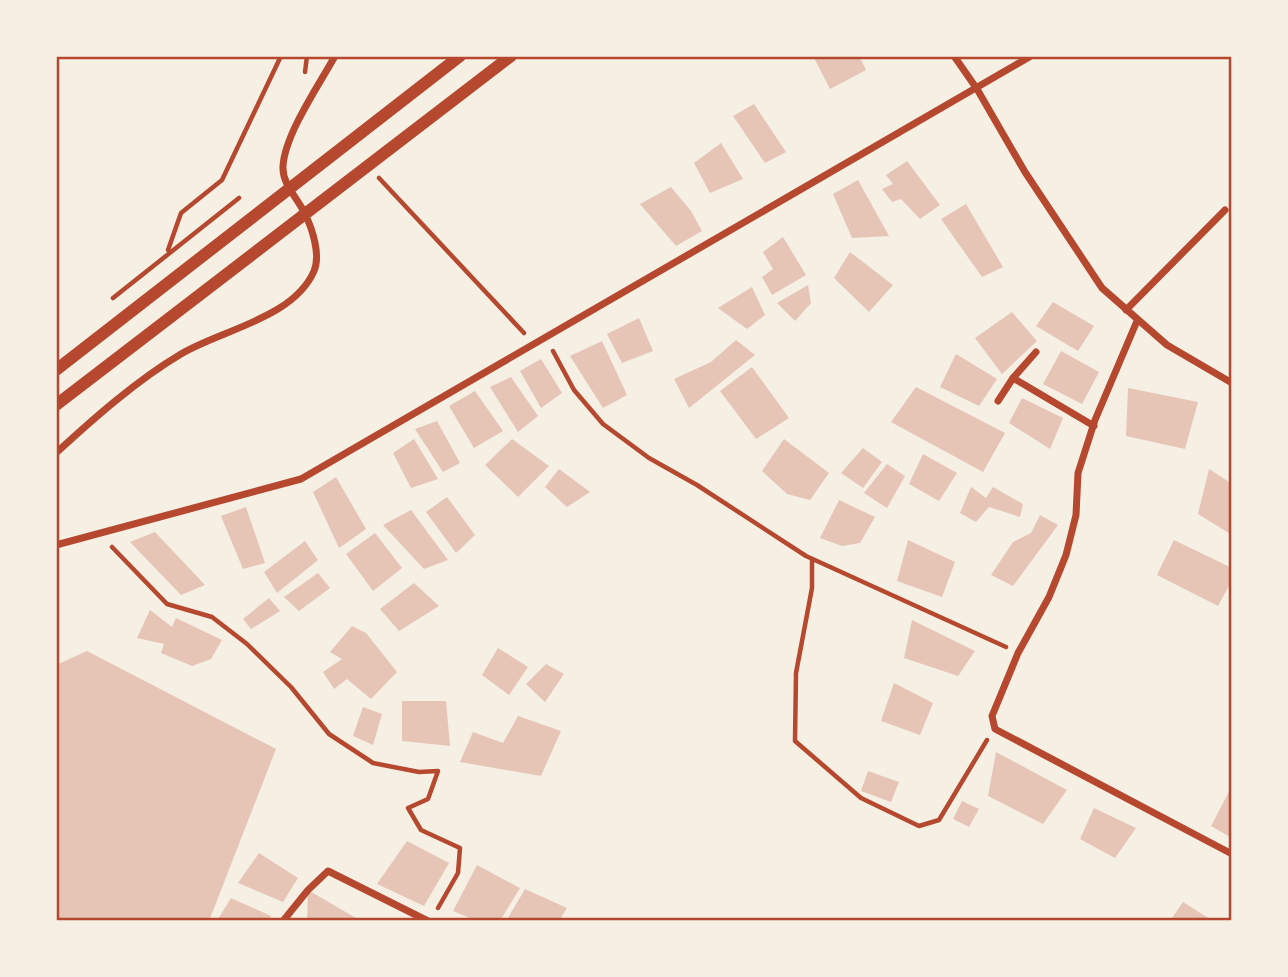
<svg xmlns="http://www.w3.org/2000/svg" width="1288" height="977" font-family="Mulish,sans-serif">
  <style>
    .building { fill: #e6c5b7 }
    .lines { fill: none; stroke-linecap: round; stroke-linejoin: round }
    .path { stroke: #b5482f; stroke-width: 4.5 }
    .minor { stroke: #b5482f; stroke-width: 7 }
    .tertiary { stroke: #b5482f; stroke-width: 12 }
    .neatline { fill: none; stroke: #b5482f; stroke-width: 2.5 }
  </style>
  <rect width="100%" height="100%" fill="#f6efe4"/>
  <g class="building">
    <path d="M813,56H859L866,70L830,89Z"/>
    <path d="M754,104L786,152L765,163L733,116Z"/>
    <path d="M721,143L743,179L710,193L694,163Z"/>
    <path d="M907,161L940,205L920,219L901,199L892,202L882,189L893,184L886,175Z"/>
    <path d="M858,180L889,236L852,238L833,194Z"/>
    <path d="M671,187L691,211L702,231L676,246L640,204Z"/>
    <path d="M966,204L1003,267L982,277L941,219Z"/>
    <path d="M783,237L806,275L772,295L762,277L773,269L763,252Z"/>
    <path d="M850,252L893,285L869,312L834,278Z"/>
    <path d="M808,285L811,303L795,321L777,303Z"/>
    <path d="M752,287L765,315L747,329L718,308Z"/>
    <path d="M1053,302L1094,326L1078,351L1036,326Z"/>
    <path d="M1012,312L1037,341L1002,374L975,338Z"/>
    <path d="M639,318L653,351L622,363L607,334Z"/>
    <path d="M736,340L755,355L689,408L674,379L711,362Z"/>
    <path d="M602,341L627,395L603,408L570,356Z"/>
    <path d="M1061,351L1099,372L1082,404L1043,384Z"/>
    <path d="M956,354L997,379L979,406L940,387Z"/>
    <path d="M541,359L562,393L541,408L520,371Z"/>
    <path d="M752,367L789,418L756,439L720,391Z"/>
    <path d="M511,377L538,416L518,432L490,387Z"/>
    <path d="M916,387L1005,433L983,472L891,422Z"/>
    <path d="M1128,388L1198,402L1185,449L1126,436Z"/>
    <path d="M475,391L503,431L474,448L449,406Z"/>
    <path d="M1022,398L1063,418L1050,449L1009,423Z"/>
    <path d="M437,421L460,463L443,472L415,429Z"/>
    <path d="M414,439L438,479L411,488L393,453Z"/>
    <path d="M512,439L549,466L518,497L485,465Z"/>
    <path d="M784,439L829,473L810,500L787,494L762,471Z"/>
    <path d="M863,448L882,462L863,488L841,473Z"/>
    <path d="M923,454L957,473L939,501L909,484Z"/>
    <path d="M887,464L905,476L887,508L864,493Z"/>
    <path d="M559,469L590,492L567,507L545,487Z"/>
    <path d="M1209,469L1232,484V535L1198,514Z"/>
    <path d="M336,477L366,529L339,548L313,492Z"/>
    <path d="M971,487L986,498L993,487L1023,504L1020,517L989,507L976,522L960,513Z"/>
    <path d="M447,497L475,535L456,553L426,512Z"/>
    <path d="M839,500L875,517L860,543L842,546L820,538Z"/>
    <path d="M246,507L265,563L243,569L221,516Z"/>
    <path d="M411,510L448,560L424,569L383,525Z"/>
    <path d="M1040,515L1058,525L1013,586L991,575L1013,542L1031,533Z"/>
    <path d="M155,532L205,585L181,595L130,542Z"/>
    <path d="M375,533L402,568L373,591L346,554Z"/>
    <path d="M908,540L955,562L942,597L897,581Z"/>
    <path d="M1174,540L1232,568V580L1218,606L1157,575Z"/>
    <path d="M305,541L318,560L277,593L264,572Z"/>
    <path d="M318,573L330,588L299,611L284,597Z"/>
    <path d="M414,583L439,606L399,631L380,609Z"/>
    <path d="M269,598L280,611L251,629L243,619Z"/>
    <path d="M150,610L172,627L176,618L222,640L211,659L192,666L161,653L164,644L137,638Z"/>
    <path d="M912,620L975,651L958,676L904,658Z"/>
    <path d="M352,626L366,633L397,672L371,699L347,679L334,689L323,672L342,659L330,652Z"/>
    <path d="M498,648L528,667L509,695L482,675Z"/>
    <path d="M87,651L276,749L209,921H56V665Z"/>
    <path d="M546,664L564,674L545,702L526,684Z"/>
    <path d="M894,683L933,703L920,735L881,721Z"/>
    <path d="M402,701H446L450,746L402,741Z"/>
    <path d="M363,707L382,714L373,745L353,736Z"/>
    <path d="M518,716L561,731L541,776L460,762L473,732L503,743Z"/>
    <path d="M996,752L1067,790L1043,824L988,796Z"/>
    <path d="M868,771L899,782L891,802L861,791Z"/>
    <path d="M1232,786V838L1211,826Z"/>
    <path d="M962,801L979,809L969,827L953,819Z"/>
    <path d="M1094,808L1136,828L1115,858L1080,839Z"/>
    <path d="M407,841L449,863L424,906L377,884Z"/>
    <path d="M259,853L298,878L283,902L238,883Z"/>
    <path d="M477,865L520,888L500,921H477L453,911Z"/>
    <path d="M525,889L567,908L559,921H506Z"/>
    <path d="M308,890L361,921H307Z"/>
    <path d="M231,898L271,916L269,921H221L218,919Z"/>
    <path d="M1183,902L1213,921H1170Z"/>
  </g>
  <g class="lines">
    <g class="path">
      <path d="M305,72L307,56"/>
      <path d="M379,178L524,333"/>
      <path d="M168,250L181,213L222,180L281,56"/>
      <path d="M113,298L239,198"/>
      <path d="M553,351L574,390L603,424L649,458L697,485L806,556L1006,647"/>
      <path d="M112,547L167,604L212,617L247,644L291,687L329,734L373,763L419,772L438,771L428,799L408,808L421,830L460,848L458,873L438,908"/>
      <path d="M812,559V588L796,673L795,741L861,798L919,826L939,820L987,740"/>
    </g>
    <g class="minor">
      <path d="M954,56L977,89L1025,172L1102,288L1167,345L1232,383"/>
      <path d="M1126,310L1225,210"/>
      <path d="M1137,321L1095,420L1078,473L1076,515L1066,555L1049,597L1018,653L992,716L995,729L1232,854"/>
      <path d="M1036,352L1013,378L1094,426"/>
      <path d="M998,401L1013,378"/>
      <path d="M56,453C93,419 137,380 181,354C221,330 294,318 314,271C321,255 312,228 305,214C298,198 282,185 283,166C285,134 319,85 335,56"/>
      <path d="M56,545L301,479L1031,56"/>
      <path d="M283,921L308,890L328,871L428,921"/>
    </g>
    <g class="tertiary">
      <path d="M56,370L460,56"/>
      <path d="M56,405L511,56"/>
    </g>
  </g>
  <rect width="1288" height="977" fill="none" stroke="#f6efe4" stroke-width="116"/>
  <rect x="58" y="58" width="1172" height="861" class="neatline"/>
</svg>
